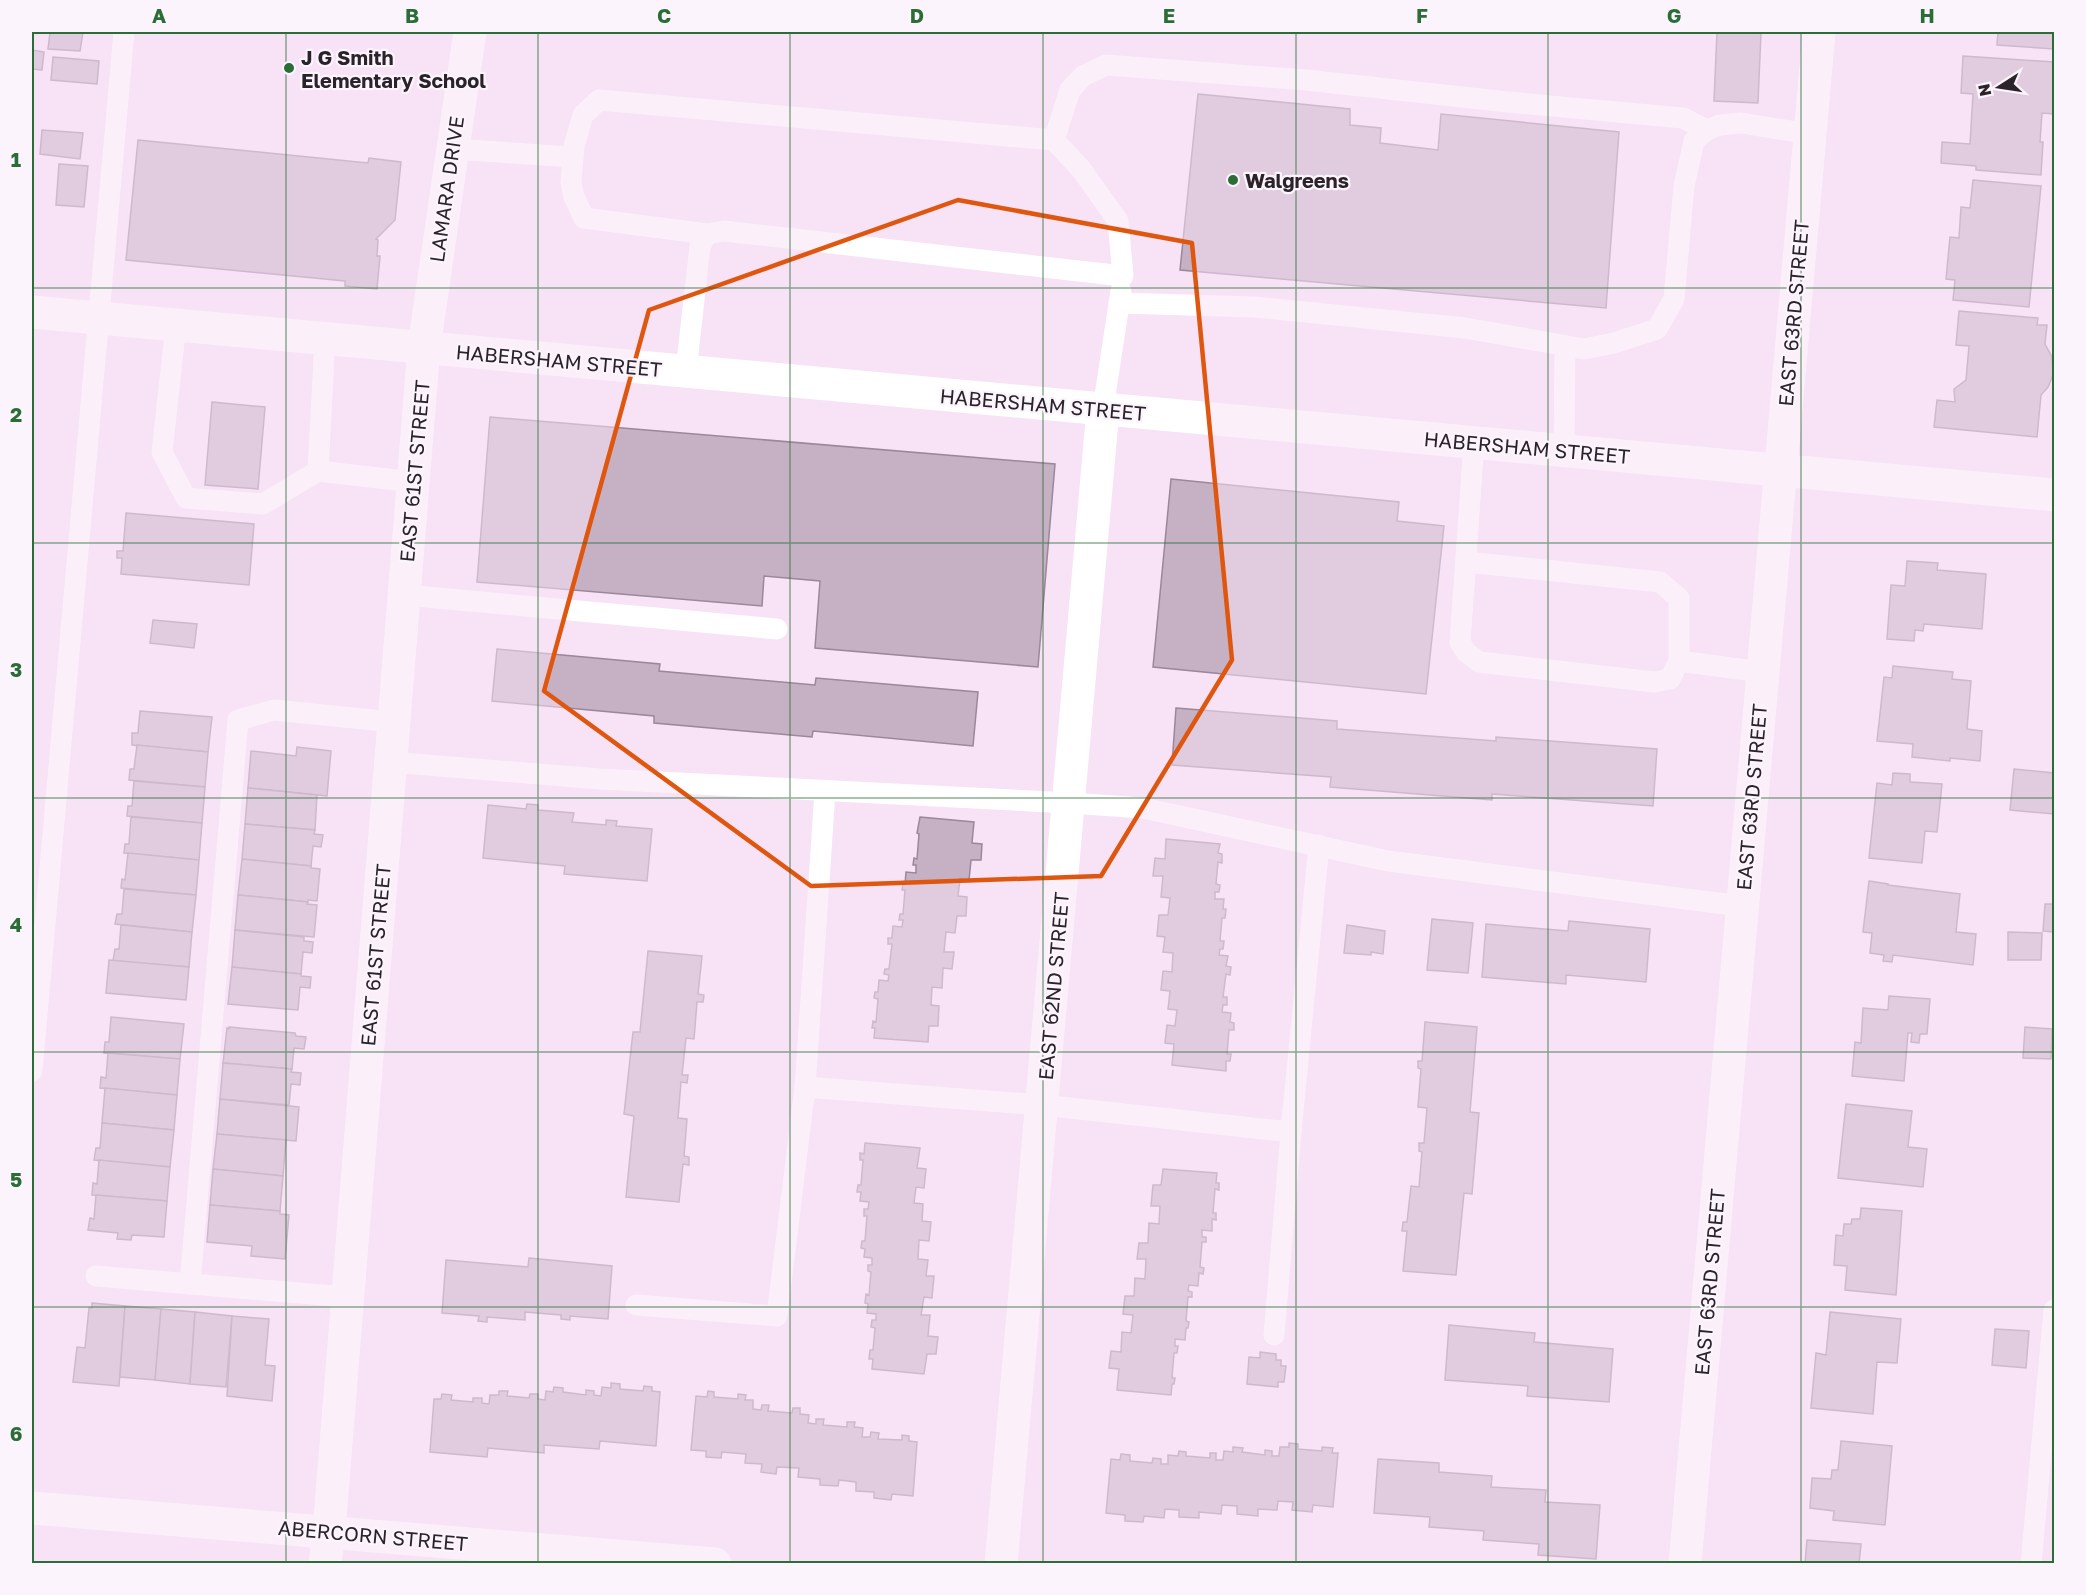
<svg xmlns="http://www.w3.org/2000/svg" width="2086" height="1595" font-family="'Golos Text',sans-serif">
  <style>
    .building { fill: #c6b1c4; stroke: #9b879a; stroke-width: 1.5 }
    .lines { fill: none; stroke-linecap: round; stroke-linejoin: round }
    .service { stroke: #fff; stroke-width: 21 }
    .minor { stroke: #fff; stroke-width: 33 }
    .tertiary { stroke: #fff; stroke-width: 33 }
    .primary { stroke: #fff; stroke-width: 33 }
    .marked { fill: none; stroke: #df560e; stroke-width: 4.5; stroke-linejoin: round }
    .grid { fill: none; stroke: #2a6d37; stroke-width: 1.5; stroke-opacity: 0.55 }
    .poi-dot { fill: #2a6d37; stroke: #fcf4fc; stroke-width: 2 }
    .labels { text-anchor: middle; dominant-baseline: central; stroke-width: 4.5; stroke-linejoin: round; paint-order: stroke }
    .poi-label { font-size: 20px; font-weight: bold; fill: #2b232a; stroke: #fcf4fc; text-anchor: start }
    .street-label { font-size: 20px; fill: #2b232a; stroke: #fcf4fc }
    .neatline { fill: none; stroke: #2a6d37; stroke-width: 2 }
    .grid-label { font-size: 20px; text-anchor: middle; font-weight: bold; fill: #2a6d37 }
  </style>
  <rect width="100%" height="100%" fill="#f7e2f6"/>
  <g class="building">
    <path d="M50,32H83L80,51L48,49Z"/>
    <path d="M1717,32H1761L1758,103L1714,101Z"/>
    <path d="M1998,32H2054V49L1997,45Z"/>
    <path d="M32,50L44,52L42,70L32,69Z"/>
    <path d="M1963,56L2054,62V114L2042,113L2040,142H2043L2041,175L1976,170V166L1941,163L1942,142L1970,144L1973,94L1961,93Z"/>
    <path d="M53,57L99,61L97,84L51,80Z"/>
    <path d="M1198,94L1350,109V125L1381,128L1380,143L1438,150L1441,114L1619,132L1606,308L1180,270Z"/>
    <path d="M42,130L83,133L80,159L40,154Z"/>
    <path d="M138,140L368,163L369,158L401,162L395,220L376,239L378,240L377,256H380L377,289L345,286V281L126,260Z"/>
    <path d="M59,164L88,166L84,207L56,205Z"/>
    <path d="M1973,180L2041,186L2029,307L1953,300L1955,280L1946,279L1950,237L1959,238L1961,207L1970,208Z"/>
    <path d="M1959,311L2038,318L2037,325H2047L2045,344L2052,357L2053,375L2048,387L2041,395L2037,437L1934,427L1937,400L1955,402L1954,389L1966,380L1969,346L1956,345Z"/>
    <path d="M212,402L265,407L258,489L205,485Z"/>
    <path d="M490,417L1055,464L1038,667L815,648L820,581L764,576L762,606L477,582Z"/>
    <path d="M1171,479L1399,502L1397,521L1444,526L1426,694L1153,667Z"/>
    <path d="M126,513L254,524L249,585L121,574L122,558H117V551H123Z"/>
    <path d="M1907,561L1938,563L1937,570L1986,574L1982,629L1924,624L1923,631L1915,630L1914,641L1887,639L1891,585L1905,586Z"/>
    <path d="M153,620L197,624L194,648L150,643Z"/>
    <path d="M497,649L660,664L659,671L815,685L816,678L978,692L973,746L813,731L812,737L654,723V716L492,701Z"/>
    <path d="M1893,666L1953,672L1952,679L1971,681L1967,729L1982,731L1980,761L1950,758V761L1912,757L1913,744L1877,741L1884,677L1892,678Z"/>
    <path d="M1176,708L1337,721V729L1496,741V737L1657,749L1653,806L1492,794V800L1330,787L1331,777L1172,765Z"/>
    <path d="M140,711L212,717L208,752L132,745V733H138Z"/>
    <path d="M137,745L208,752L205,787L129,780L130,769H134Z"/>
    <path d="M297,747L331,751L327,796L248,788L251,751L296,756Z"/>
    <path d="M2014,769L2054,773V814L2010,810Z"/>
    <path d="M1893,773L1910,774V782L1942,784L1937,832L1925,831L1922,863L1869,858L1877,783L1892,785Z"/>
    <path d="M134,781L205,787L202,823L127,816L128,806H132Z"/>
    <path d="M248,788L317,795L315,830L245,824Z"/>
    <path d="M527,804L538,805V810L574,813L572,822L606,825V820L617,821L616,826L652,829L647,881L564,874L565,866L483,858L488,805L526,809Z"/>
    <path d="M131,817L202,823L199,860L124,853L125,844H129Z"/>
    <path d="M920,817L974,822L972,843L982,844L981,860H971L969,880L960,879L958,896L967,897L966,916H957L955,933L946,932L944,952H954L952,969L943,968L942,988L932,987L931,1005L939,1006L938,1026H929L928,1042L874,1038L875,1028H872L873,1021L876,1022L878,999L874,998L875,992H878L879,980L888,981L889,975L884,974L885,969H889L892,944H888V938H892L893,926L902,927L903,920H899L900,914H903L905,890H902L903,884H905L906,872L916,873V865H913L914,858L917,859L919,834L917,833Z"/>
    <path d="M245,824L315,830L314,834L323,835L321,847L313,846L311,866L242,859Z"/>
    <path d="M1166,839L1220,844L1218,853L1222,854V863L1218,862L1216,884L1220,885L1219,892H1215V899H1224L1223,909H1226L1225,918H1222L1220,941H1224L1223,949H1220L1219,955L1228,956L1226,966L1231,967L1230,975L1226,974L1223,997H1227V1005H1223L1222,1012L1231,1013L1230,1022L1234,1023V1030H1229L1227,1054H1231L1230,1061H1226V1071L1172,1065L1174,1044L1165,1043L1167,1025L1175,1026L1177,1010L1168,1009L1170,991L1161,990L1163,971L1172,972L1173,953L1163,952L1165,937L1157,936L1159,915H1168L1170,898L1161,897L1163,876H1153L1155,858L1165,859Z"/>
    <path d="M128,853L199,860L196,895L121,888L122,879L125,880Z"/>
    <path d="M242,859L311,866V868L320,869L317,901L308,900V902L238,895Z"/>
    <path d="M1869,881L1888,884V885L1960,894L1956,932L1976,934L1973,965L1893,955L1892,962L1883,961L1884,955L1870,953L1872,933L1863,932Z"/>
    <path d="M124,889L196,895L192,932L115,924L117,914H122Z"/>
    <path d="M238,895L308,902L307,904L317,905L314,937L235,930Z"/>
    <path d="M2045,904H2054V932L2043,931Z"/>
    <path d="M1432,919L1473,923L1468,973L1427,970Z"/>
    <path d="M1569,921L1650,929L1646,982L1566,975V984L1482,977L1486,924L1568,931Z"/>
    <path d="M121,925L192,932L189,967L113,961L115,949H119Z"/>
    <path d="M1347,925L1385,931L1383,954L1371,952V955L1344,953Z"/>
    <path d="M235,930L304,937V941L313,942L312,953L303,952L301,974L232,967Z"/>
    <path d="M2008,932L2042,933L2041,960H2008Z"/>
    <path d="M648,951L702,956L698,994L704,995L703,1002H697L694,1039L686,1038L682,1075H688L687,1083L681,1082L678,1118L687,1119L684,1156L689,1157V1165L683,1164L679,1202L626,1197L634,1116L624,1114L633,1032H640Z"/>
    <path d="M109,960L189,967L186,1000L106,993Z"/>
    <path d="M232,967L301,974V976L311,977L310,988L300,987L298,1010L228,1004Z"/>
    <path d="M1889,996L1930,999L1927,1034H1920L1919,1043L1911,1042L1912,1033H1908L1904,1081L1852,1076L1855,1042L1861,1043L1863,1008L1888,1010Z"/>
    <path d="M111,1017L184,1024L180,1059L104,1053L105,1042H109Z"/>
    <path d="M1425,1022L1477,1027L1470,1112L1479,1113L1472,1194L1464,1193L1456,1275L1403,1271L1407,1231H1402L1403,1222H1407L1411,1186L1419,1187L1422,1152L1419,1151V1143H1424L1427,1108L1418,1107L1421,1069L1418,1068V1061H1422Z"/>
    <path d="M229,1027L295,1033L296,1036L306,1037L304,1049L294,1048L292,1069L223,1063L227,1028L229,1029Z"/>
    <path d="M2025,1027L2052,1029L2051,1059L2023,1058Z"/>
    <path d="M108,1053L180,1059L177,1095L100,1088L101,1077L106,1078Z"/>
    <path d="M223,1063L292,1069L291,1072L301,1073L300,1085L291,1084L289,1105L220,1099Z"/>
    <path d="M105,1088L177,1095L174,1130L102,1123Z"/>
    <path d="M220,1099L299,1107L296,1141L217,1134Z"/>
    <path d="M1846,1104L1912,1111L1908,1147L1927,1149L1923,1187L1838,1178Z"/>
    <path d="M102,1123L174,1130L170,1167L94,1160L96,1148H100Z"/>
    <path d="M217,1134L286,1140L283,1176L213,1169Z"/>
    <path d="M865,1143L920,1148L917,1168L926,1169L924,1188L916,1187L914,1203L923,1204L922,1221L931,1222L929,1241L919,1240L918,1259L928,1260L926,1276H934L932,1298L924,1297L921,1315H930L928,1336L938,1337L936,1354H927L924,1374L872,1369L873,1359H869L870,1350H873L875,1328L871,1327L872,1320H876V1314L867,1313L868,1304L865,1303L866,1294L869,1295L871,1272L868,1271V1265H872V1258L864,1257L865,1249L861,1248L862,1241H865L867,1216H864V1209H868L869,1202L860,1201L861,1192H857L858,1185H861L863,1160H860V1153L864,1154Z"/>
    <path d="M99,1160L170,1167L167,1201L92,1195L93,1183L97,1184Z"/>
    <path d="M213,1169L283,1176L280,1211L210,1205Z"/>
    <path d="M1163,1169L1217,1173L1216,1183H1219V1190L1215,1189L1213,1213H1216V1220L1212,1219V1231L1202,1230V1237H1206V1242H1202L1200,1267L1204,1268L1203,1274L1199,1273L1198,1286L1189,1285L1188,1291L1192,1292V1297H1188L1186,1321L1189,1322L1188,1328H1186L1185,1340L1175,1339V1346H1178L1177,1353H1174L1172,1378H1175L1174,1384H1172L1171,1395L1117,1390L1119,1369L1109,1368L1111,1351L1121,1352L1122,1332L1131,1333L1133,1315L1123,1314L1125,1296H1134L1135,1278L1145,1279L1146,1259H1137L1139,1243H1148L1149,1223L1159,1224L1160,1206H1151L1153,1185H1161Z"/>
    <path d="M96,1195L167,1201L164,1237L132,1235L131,1240L117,1239L118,1233L88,1230L90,1218L94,1219Z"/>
    <path d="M210,1205L280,1211V1214L289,1215L285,1259L251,1256L252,1246L207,1242Z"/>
    <path d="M1861,1208L1902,1211L1896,1295L1845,1290L1847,1266L1834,1265L1836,1235L1843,1236L1844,1224H1851L1852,1219H1860Z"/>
    <path d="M529,1258L612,1266L608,1319L570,1316V1320L561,1319V1315L525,1312V1320L487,1317V1322L478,1321L479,1316L442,1313L446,1260L528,1267Z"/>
    <path d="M92,1303L125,1306L119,1386L73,1382L77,1347L85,1348L89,1308H92Z"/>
    <path d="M125,1306L161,1309L155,1380L120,1377Z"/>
    <path d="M161,1309L195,1312L190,1384L155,1380Z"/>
    <path d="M195,1312L232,1316L226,1387L190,1384Z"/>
    <path d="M1830,1312L1901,1319L1897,1363L1877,1362L1873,1414L1811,1408L1816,1353L1826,1355Z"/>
    <path d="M232,1316L269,1319L265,1365L275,1366L272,1401L227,1396Z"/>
    <path d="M1449,1325L1535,1333L1534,1342L1613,1349L1609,1402L1527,1396L1528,1386L1445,1380Z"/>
    <path d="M1995,1329L2029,1331L2026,1368L1992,1365Z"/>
    <path d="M1260,1352L1276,1354V1360H1281V1366H1286L1284,1382H1278V1387L1247,1384L1249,1357L1260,1358Z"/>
    <path d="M611,1383L620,1384V1389L643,1391L644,1386L652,1387V1391L660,1392L656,1446L600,1441L599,1449L544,1445V1453L488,1448L487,1457L430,1452L434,1399H441L442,1394L452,1395L451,1400L473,1402V1398H482V1403L489,1404L490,1395H499V1391H508L507,1396L529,1398L530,1394H538V1399L545,1400L546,1391L553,1392L554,1387L563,1388V1392L586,1395V1390L594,1391V1395L601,1396L602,1387L611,1388Z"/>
    <path d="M708,1391L714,1392V1397L738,1399V1394L746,1395L745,1400H753V1409L761,1410L762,1405H769L768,1411L792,1413L793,1408H800V1414L809,1415L808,1423L816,1424V1419H824L823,1425L847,1427V1422H855L854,1427L863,1428L862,1437H870L871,1432L879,1433L878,1439L902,1440V1435L909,1436V1441L917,1442L913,1496L892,1494L891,1500L874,1498V1492L856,1491V1482L839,1480L838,1486L820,1485V1479L798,1477L799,1468L777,1467L776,1474L761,1472L762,1464L745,1463L746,1454L722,1452L721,1458L706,1457V1451L691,1450L696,1396L707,1397Z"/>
    <path d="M1841,1441L1892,1446L1885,1525L1833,1520L1834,1511L1810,1508L1812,1478L1831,1479L1832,1470H1838Z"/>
    <path d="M1289,1443L1298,1444V1449L1322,1451V1447L1333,1448L1332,1453H1338L1333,1507L1313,1505L1312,1512L1292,1510L1293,1502L1278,1501L1277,1510L1258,1509V1516L1237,1514V1506L1222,1505L1221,1514L1199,1512V1518L1179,1517V1510L1165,1509L1164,1518L1144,1516L1143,1522L1125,1521V1515L1106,1513L1111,1459L1120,1460L1121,1454L1130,1455V1461L1152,1463L1153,1458L1161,1459V1464H1168V1455L1178,1456L1179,1451L1186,1452V1456L1210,1458V1453H1216V1460H1223L1224,1451L1233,1452V1447L1243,1448L1242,1452L1265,1455V1450L1272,1451V1456H1279L1280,1447H1289Z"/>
    <path d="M1378,1459L1439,1463V1472L1492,1476L1491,1487L1546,1490L1545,1502L1600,1505L1596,1559L1538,1555L1539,1544L1483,1540L1484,1531L1429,1527L1430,1517L1374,1513Z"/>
    <path d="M1807,1540L1861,1544L1859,1564H1805Z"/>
  </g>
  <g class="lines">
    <g class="service">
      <path d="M1054,140L1070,90L1083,76L1106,65L1306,80L1508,102L1683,118L1707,130"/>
      <path d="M452,149L573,157"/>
      <path d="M1119,303L1255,307L1465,328L1584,349L1614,343L1657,329L1674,299L1684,186L1694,141L1707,130L1720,125L1741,123L1809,134"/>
      <path d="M176,325L162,452L186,498L263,504L318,471L413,482"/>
      <path d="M686,371L700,246L707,234L724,231L1123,276L1118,221L1081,169L1054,140L599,100L583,115L574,146L571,182L574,197L584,218L707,234"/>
      <path d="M1103,409L1121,291"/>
      <path d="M1564,451L1565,346"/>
      <path d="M318,471L325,339"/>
      <path d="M1467,562L1660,582L1679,598V661L1670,679L1654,682L1479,662L1466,652L1460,642L1474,443"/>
      <path d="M404,595L777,629"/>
      <path d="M1679,661L1762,672"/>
      <path d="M390,762L600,779L1070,803L1143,808L1388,861L1741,906"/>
      <path d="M32,1071L124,32"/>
      <path d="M805,1087L825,792"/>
      <path d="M96,1276L347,1297"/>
      <path d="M190,1284L238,720L274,710L393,722"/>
      <path d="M636,1305L777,1316L805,1087L1042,1105L1291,1132"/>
      <path d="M1274,1335L1291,1132L1319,845"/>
      <path d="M2031,1564L2054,1310"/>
    </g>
    <g class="minor">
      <path d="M325,1564L329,1531L424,347L470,32"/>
      <path d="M1001,1564L1103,409"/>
      <path d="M1685,1564L1819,32"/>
    </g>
    <path class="tertiary" d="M32,312L2054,495"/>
    <path class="primary" d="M32,1508L715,1564"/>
  </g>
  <path d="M0 0H2086V1595H0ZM958,200L1192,243L1232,660L1101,876L811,886L544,691L649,310Z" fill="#f7e2f6" fill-opacity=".55" fill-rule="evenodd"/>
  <path class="marked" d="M958,200L1192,243L1232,660L1101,876L811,886L544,691L649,310Z"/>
  <path class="grid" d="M286,32V1564M538,32V1564M790,32V1564M1043,32V1564M1296,32V1564M1548,32V1564M1801,32V1564M32,288H2054M32,543H2054M32,798H2054M32,1052H2054M32,1307H2054"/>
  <g class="poi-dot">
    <circle cx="289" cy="68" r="6"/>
    <circle cx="1233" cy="180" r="6"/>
  </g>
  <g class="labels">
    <g class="poi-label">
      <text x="301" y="57">J G Smith<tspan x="301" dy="23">Elementary School</tspan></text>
      <text x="1245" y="180">Walgreens</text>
    </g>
    <g class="street-label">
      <text transform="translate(446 189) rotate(-82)">LAMARA DRIVE</text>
      <text transform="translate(1793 313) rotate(-85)">EAST 63RD STREET</text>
      <text transform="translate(559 360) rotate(5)">HABERSHAM STREET</text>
      <text transform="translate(1043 404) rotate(5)">HABERSHAM STREET</text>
      <text transform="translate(1527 447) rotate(5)">HABERSHAM STREET</text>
      <text transform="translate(414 471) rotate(-85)">EAST 61ST STREET</text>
      <text transform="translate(1751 797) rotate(-85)">EAST 63RD STREET</text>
      <text transform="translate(375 955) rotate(-85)">EAST 61ST STREET</text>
      <text transform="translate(1053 986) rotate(-85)">EAST 62ND STREET</text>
      <text transform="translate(1709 1282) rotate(-85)">EAST 63RD STREET</text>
      <text transform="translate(373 1535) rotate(5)">ABERCORN STREET</text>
    </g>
  </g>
  <rect width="2086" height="1595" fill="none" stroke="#fcf4fc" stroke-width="66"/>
  <g transform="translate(1999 87) rotate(258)" stroke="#fcf4fc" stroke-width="4.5" paint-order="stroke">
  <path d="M0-4.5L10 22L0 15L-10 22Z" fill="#2b232a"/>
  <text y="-9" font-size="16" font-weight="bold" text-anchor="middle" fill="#2b232a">N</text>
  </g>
  <rect x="33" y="33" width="2020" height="1529" class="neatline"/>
  <g class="grid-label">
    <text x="159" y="23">A</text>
    <text x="412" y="23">B</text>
    <text x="664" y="23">C</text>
    <text x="917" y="23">D</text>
    <text x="1169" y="23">E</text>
    <text x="1422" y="23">F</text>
    <text x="1674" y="23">G</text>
    <text x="1927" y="23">H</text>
    <text x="16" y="167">1</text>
    <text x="16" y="422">2</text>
    <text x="16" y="677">3</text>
    <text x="16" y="932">4</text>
    <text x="16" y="1187">5</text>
    <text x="16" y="1441">6</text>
  </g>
</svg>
